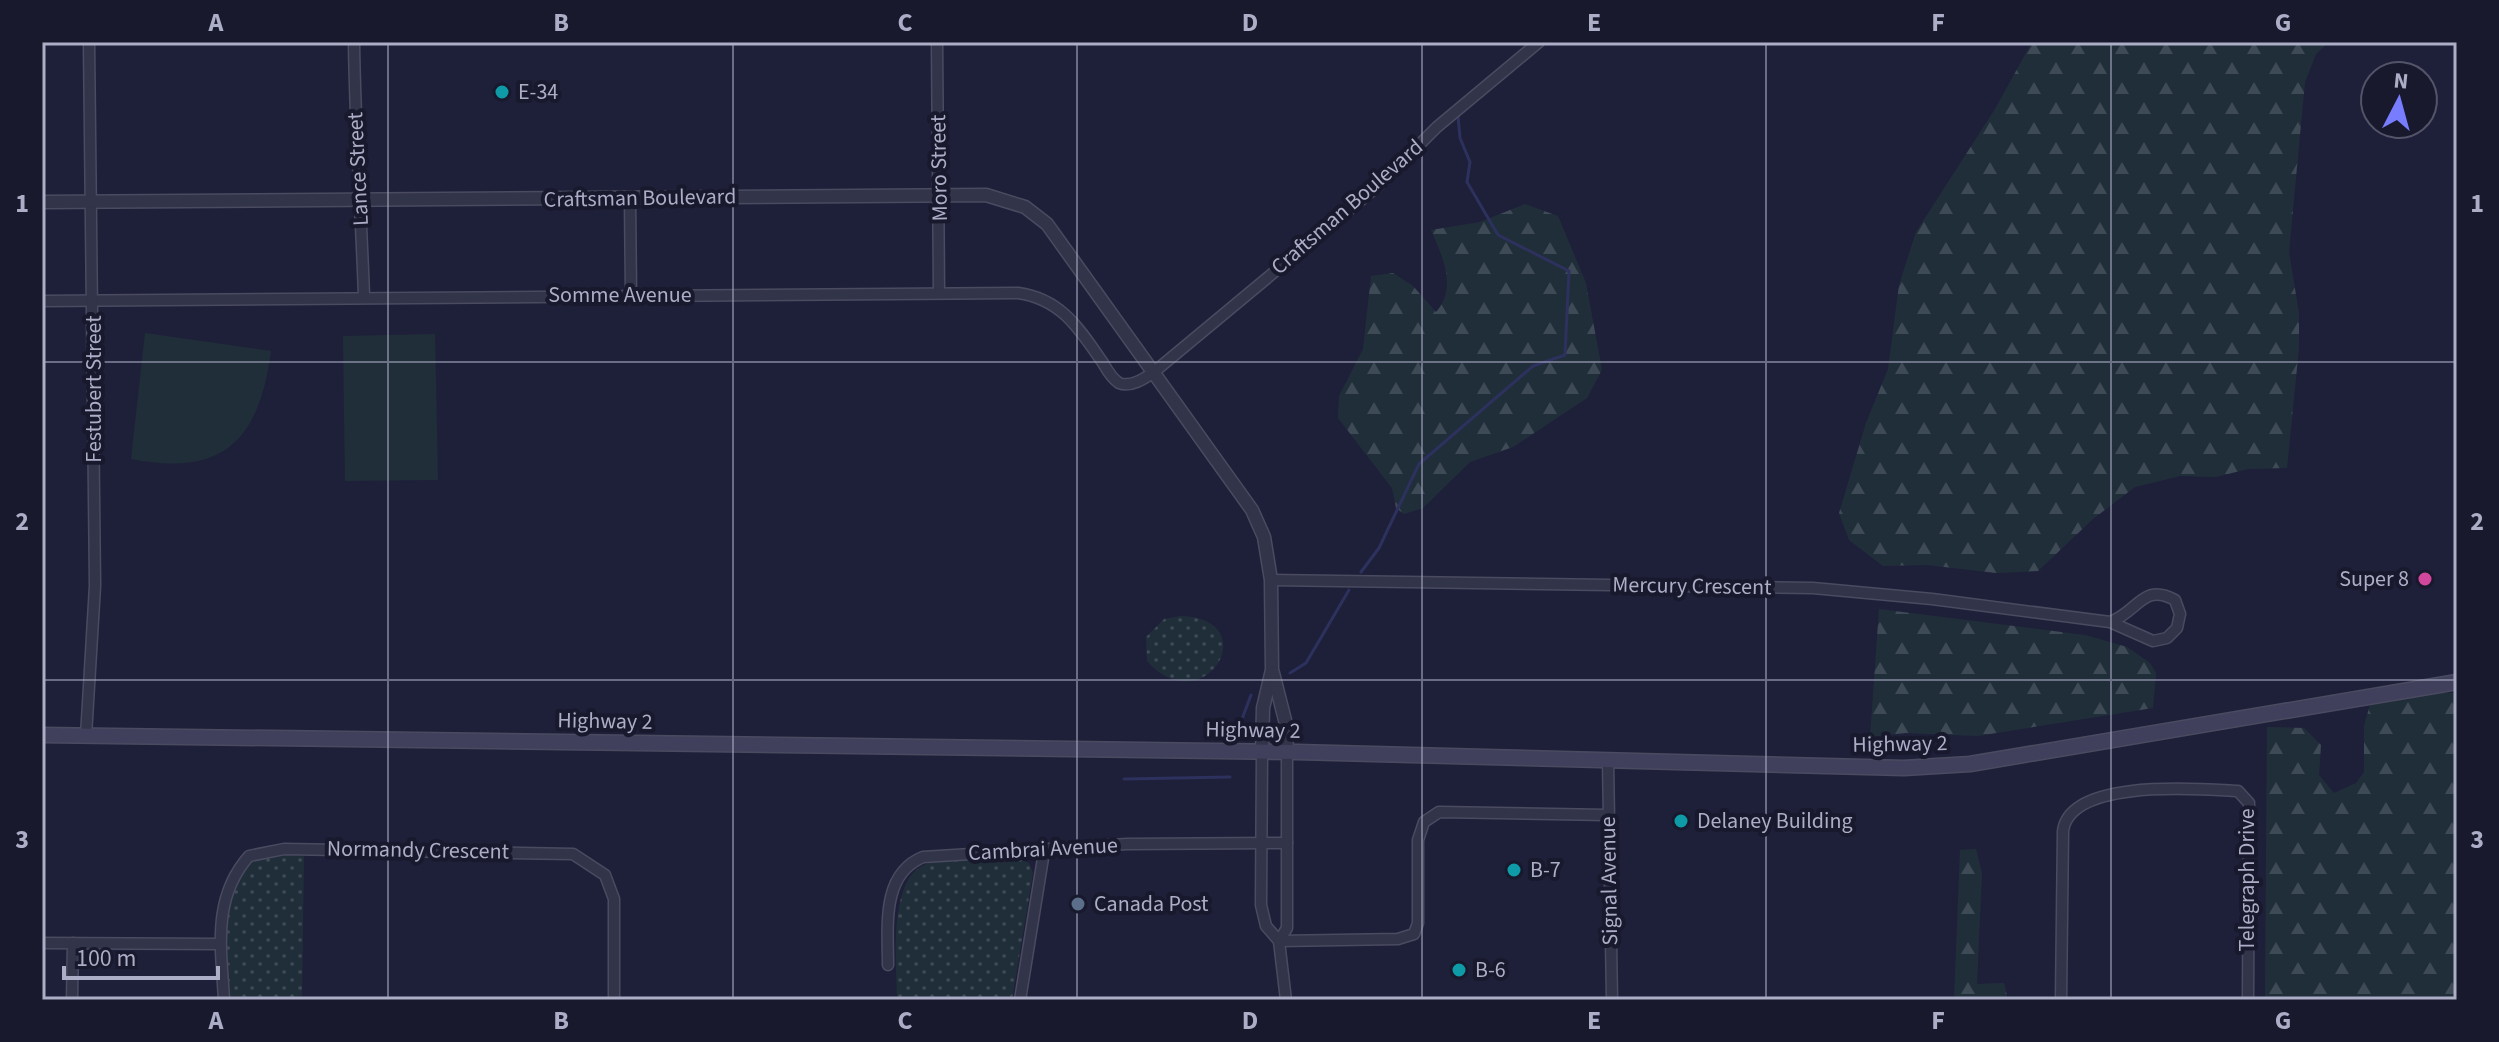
<svg xmlns="http://www.w3.org/2000/svg" width="2499" height="1042" font-family="'Source Sans 3',sans-serif">
  <style>
    .grass { fill: url(#grass-dots) }
    .forest { fill: url(#forest-firs) }
    .pitch { fill: #202e3a }
    .lines { fill: none; stroke-linecap: round; stroke-linejoin: round }
    .stream { stroke: #2d315d; stroke-width: 3 }
    .minor-casing { stroke: #4a4b61; stroke-width: 13 }
    .tertiary-casing { stroke: #4a4b61; stroke-width: 15 }
    .secondary-casing { stroke: #4a4b61; stroke-width: 17 }
    .minor { stroke: #323449; stroke-width: 10 }
    .tertiary { stroke: #323449; stroke-width: 12 }
    .secondary { stroke: #40405c; stroke-width: 14 }
    .grid { fill: none; stroke: #acadc6; stroke-width: 2; stroke-opacity: 0.55 }
    .culture-dot { fill: #0f9aa8; stroke: #18192d; stroke-width: 3 }
    .hotel-dot { fill: #d1479c; stroke: #18192d; stroke-width: 3 }
    .service-dot { fill: #5c6f8a; stroke: #18192d; stroke-width: 3 }
    .labels { text-anchor: middle; dominant-baseline: central; stroke-width: 8; stroke-linejoin: round; paint-order: stroke }
    .poi-label { font-size: 22px; fill: #acadc6; stroke: #18192d; text-anchor: start }
    .street-label { font-size: 22px; fill: #acadc6; stroke: #18192d }
    .neatline { fill: none; stroke: #acadc6; stroke-width: 3 }
    .grid-label { font-size: 26px; text-anchor: middle; font-weight: bold; fill: #acadc6 }
  </style>
  <defs>
    <pattern id="grass-dots" width="8" height="8" patternUnits="userSpaceOnUse" patternTransform="scale(2)"><rect width="8" height="8" fill="#202e3a"/><path d="M2 2h.1M6 6h.1" fill="none" stroke="#3e4a55" stroke-width="1.8" stroke-linecap="round"/></pattern>
    <pattern id="forest-firs" width="22" height="20" patternUnits="userSpaceOnUse" patternTransform="scale(2)"><rect width="22" height="20" fill="#202e3a"/><path d="M5 1l3.5 6h-7zM16 11l3.5 6h-7z" fill="#3e4a55"/></pattern>
  </defs>
  <rect width="100%" height="100%" fill="#1e2039"/>
  <g class="grass">
    <path d="M1181,616C1267,619 1204,725 1147,661L1146,637L1164,619Z"/>
    <path d="M262,855L304,856L302,1000H228C227,958 214,872 262,855Z"/>
    <path d="M1019,859L1029,863L1033,873L1012,1000H897C897,966 886,872 930,863C958,858 990,861 1019,859Z"/>
  </g>
  <g class="forest">
    <path d="M2032,42H2329L2316,54L2305,82L2289,252L2299,313V348L2287,468L2248,469L2216,477L2180,476L2135,487L2093,519L2038,571L1996,573L1927,565L1883,566L1849,540L1839,513L1866,423L1888,369L1899,285L1916,232L1995,109Z"/>
    <path d="M1525,204L1558,216L1586,283L1602,370L1587,398L1513,447L1470,462L1423,508L1404,514L1396,508L1392,488L1338,418L1339,396L1363,349L1371,276L1393,273L1413,286L1436,312C1458,288 1442,255 1431,230L1480,222Z"/>
    <path d="M1879,609L2085,635L2127,647L2150,663L2156,673L2153,708L1978,736L1906,733L1870,737Z"/>
    <path d="M2421,693H2457V1000H2265L2267,727L2304,728L2321,745L2319,775L2334,793L2356,783L2364,772V726L2371,701Z"/>
    <path d="M1976,849L1982,873L1977,984L2004,983L2008,1000H1954L1960,850Z"/>
  </g>
  <g class="pitch">
    <path d="M145,333L271,351C259,440 224,477 131,459Z"/>
    <path d="M435,334L438,480L345,481L343,336Z"/>
  </g>
  <g class="lines">
    <g class="stream">
      <path d="M1361,572L1379,548L1419,464L1533,366L1565,355L1569,271L1498,235L1467,182L1470,162L1460,138L1458,116"/>
      <path d="M1290,673L1306,663L1349,590"/>
      <path d="M1229,736V731L1239,727L1251,695"/>
      <path d="M1124,779L1230,777"/>
    </g>
    <defs>
      <g id="minor">
        <path d="M354,42C355,127 361,211 364,296"/>
        <path d="M937,42L939,293"/>
        <path d="M630,198L631,295"/>
        <path d="M42,301L1018,293C1062,299 1080,330 1103,363C1107,370 1112,379 1119,383C1131,388 1145,378 1154,372L1379,185L1437,127L1539,42"/>
        <path d="M1271,580L1813,588L1932,599L2110,622L2153,641L2167,638L2177,628L2180,614L2175,600C2143,582 2138,612 2110,622"/>
        <path d="M86,736L95,586L89,42"/>
        <path d="M1262,752L1261,905L1266,926L1279,941L1286,1000"/>
        <path d="M1608,761L1612,1000"/>
        <path d="M1279,941L1398,939L1414,934L1418,923V840L1424,822L1439,812L1607,815"/>
        <path d="M1279,941L1287,928V752"/>
        <path d="M42,943L220,944"/>
        <path d="M888,965C888,927 881,874 923,857L1127,844L1287,843"/>
        <path d="M72,1000L73,943"/>
        <path d="M224,1000C221,947 212,898 249,856L284,849L573,854L605,875L614,899V1000"/>
        <path d="M1020,1000L1044,852"/>
        <path d="M2061,1000L2063,831C2070,778 2198,789 2238,791L2249,803L2248,1000"/>
      </g>
      <g id="tertiary">
        <path d="M42,202L986,195L1025,207L1047,224L1252,510L1264,537L1271,580L1272,670L1263,708L1262,752"/>
        <path d="M1273,673L1286,724L1287,752"/>
      </g>
      <path id="secondary" d="M42,735L1297,752L1904,768L1970,764L2457,682"/>
    </defs>
    <use href="#minor" class="minor-casing"/>
    <use href="#tertiary" class="tertiary-casing"/>
    <use href="#secondary" class="secondary-casing"/>
    <use href="#minor" class="minor"/>
    <use href="#tertiary" class="tertiary"/>
    <use href="#secondary" class="secondary"/>
  </g>
  <path class="grid" d="M388,42V1000M733,42V1000M1077,42V1000M1422,42V1000M1766,42V1000M2111,42V1000M42,362H2457M42,680H2457"/>
  <g class="culture-dot">
    <circle cx="502" cy="92" r="8"/>
    <circle cx="1681" cy="821" r="8"/>
    <circle cx="1514" cy="870" r="8"/>
    <circle cx="1459" cy="970" r="8"/>
  </g>
  <circle class="hotel-dot" cx="2425" cy="579" r="8"/>
  <circle class="service-dot" cx="1078" cy="904" r="8"/>
  <g class="labels">
    <g class="poi-label">
      <text x="518" y="92">E-34</text>
      <text x="2409" y="579" text-anchor="end">Super 8</text>
      <text x="1697" y="821">Delaney Building</text>
      <text x="1530" y="870">B-7</text>
      <text x="1094" y="904">Canada Post</text>
      <text x="1475" y="970">B-6</text>
    </g>
    <g class="street-label">
      <text transform="translate(939 168) rotate(-91)">Moro Street</text>
      <text transform="translate(358 169) rotate(-93)">Lance Street</text>
      <text transform="translate(640 198) rotate(-1)">Craftsman Boulevard</text>
      <text transform="translate(1347 207) rotate(-41)">Craftsman Boulevard</text>
      <text x="620" y="295">Somme Avenue</text>
      <text transform="translate(94 389) rotate(-90)">Festubert Street</text>
      <text transform="translate(1692 586) rotate(1)">Mercury Crescent</text>
      <text transform="translate(605 721) rotate(1)">Highway 2</text>
      <text transform="translate(1253 730) rotate(1)">Highway 2</text>
      <text transform="translate(1900 744) rotate(-1)">Highway 2</text>
      <text transform="translate(1043 849) rotate(-3)">Cambrai Avenue</text>
      <text transform="translate(418 850) rotate(1)">Normandy Crescent</text>
      <text transform="translate(2247 880) rotate(-90)">Telegraph Drive</text>
      <text transform="translate(1609 881) rotate(-91)">Signal Avenue</text>
    </g>
  </g>
  <rect width="2499" height="1042" fill="none" stroke="#18192d" stroke-width="88"/>
  <g transform="translate(2399 100) rotate(6)"><circle r="38" fill="#18192d" stroke="#53546a" stroke-width="2"/>
  <path d="M0-6L14 30L0 20L-14 30Z" fill="#787dff"/>
  <text y="-12" font-size="22" font-weight="bold" text-anchor="middle" fill="#acadc6">N</text>
  </g>
  <path d="M64 966v12h154v-12" fill="none" stroke="#acadc6" stroke-width="4"/>
  <text x="76" y="966" font-size="24" fill="#acadc6" stroke="#18192d" stroke-width="6" paint-order="stroke">100 m</text>
  <rect x="44" y="44" width="2411" height="954" class="neatline"/>
  <g class="grid-label">
    <text x="216" y="31">A</text>
    <text x="561" y="31">B</text>
    <text x="905" y="31">C</text>
    <text x="1250" y="31">D</text>
    <text x="1594" y="31">E</text>
    <text x="1938" y="31">F</text>
    <text x="2283" y="31">G</text>
    <text x="22" y="212">1</text>
    <text x="2477" y="212">1</text>
    <text x="22" y="530">2</text>
    <text x="2477" y="530">2</text>
    <text x="22" y="848">3</text>
    <text x="2477" y="848">3</text>
    <text x="216" y="1029">A</text>
    <text x="561" y="1029">B</text>
    <text x="905" y="1029">C</text>
    <text x="1250" y="1029">D</text>
    <text x="1594" y="1029">E</text>
    <text x="1938" y="1029">F</text>
    <text x="2283" y="1029">G</text>
  </g>
</svg>
